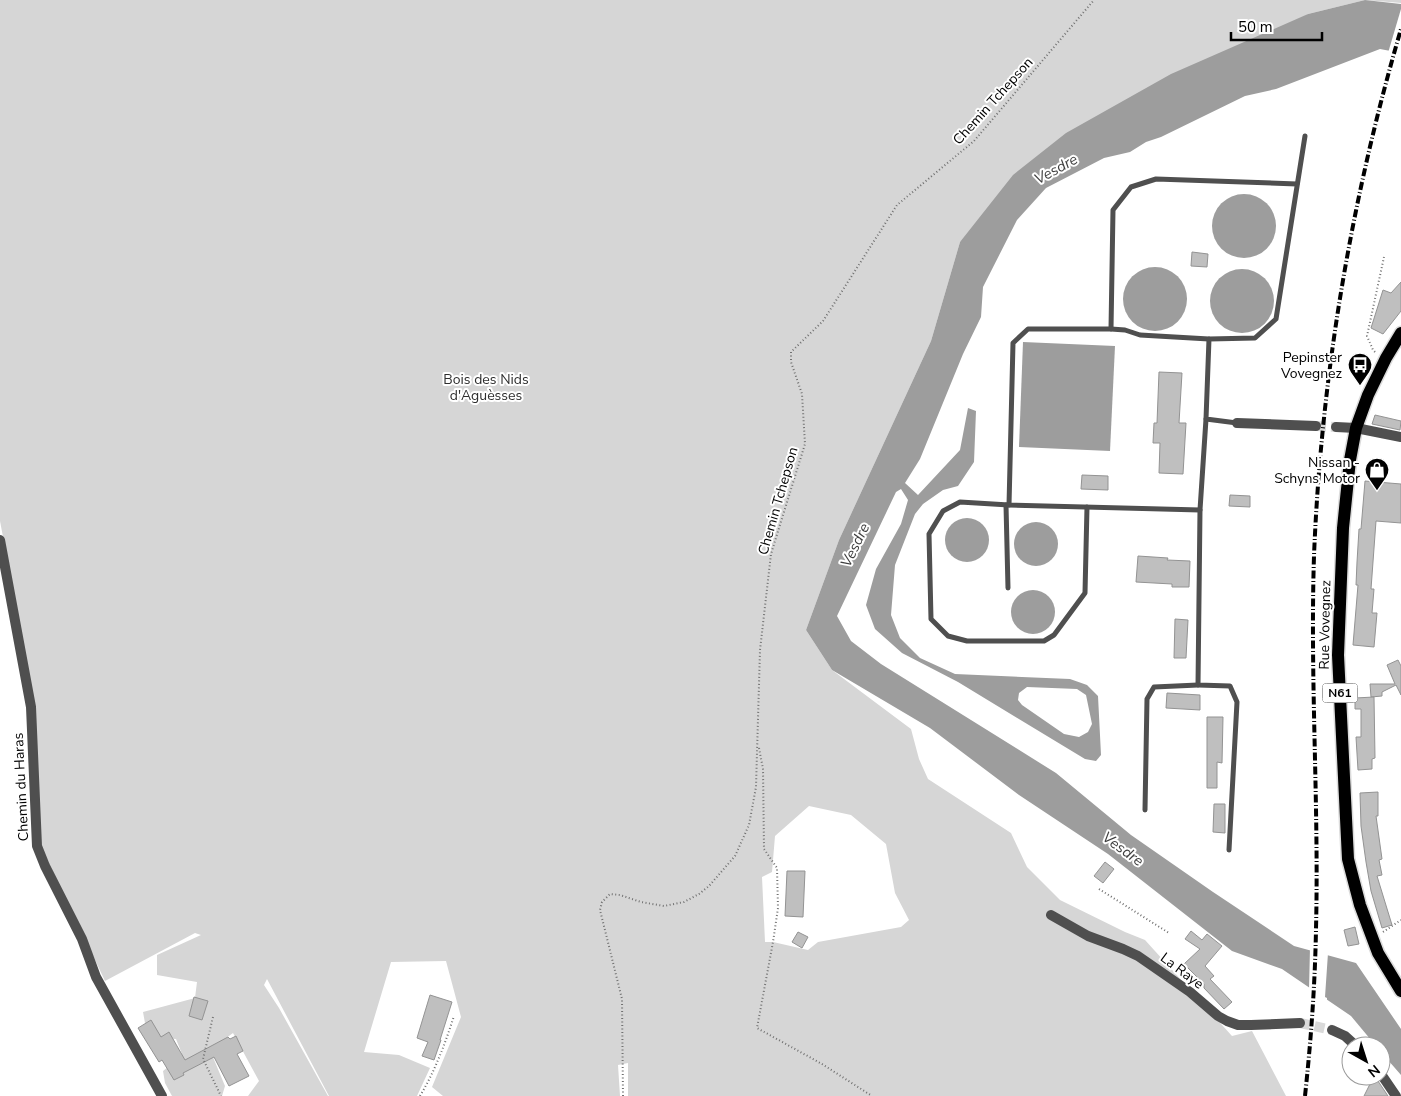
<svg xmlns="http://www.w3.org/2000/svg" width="1401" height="1096" font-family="'Nunito Sans',sans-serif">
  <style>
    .green { fill: #d6d6d6; fill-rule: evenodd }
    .water { fill: #9d9d9d; fill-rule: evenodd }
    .pier { fill: #fff }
    .building { fill: #bfbfbf; stroke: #939393 }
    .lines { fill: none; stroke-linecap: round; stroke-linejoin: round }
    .street-tunnel { stroke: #d9d9d9; stroke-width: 10; stroke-dasharray: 10 5; stroke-linecap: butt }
    .primary-casing { stroke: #dbdbdb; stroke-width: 15 }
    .path { stroke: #717171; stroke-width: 2; stroke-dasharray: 1 2.5; stroke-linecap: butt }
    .lane { stroke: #4f4f4f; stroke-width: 5 }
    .street { stroke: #4f4f4f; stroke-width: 10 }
    .primary { stroke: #000; stroke-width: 12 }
    .rail { stroke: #000; stroke-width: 4; stroke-dasharray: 8 2.5 1 2.5; stroke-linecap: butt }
    .labels { text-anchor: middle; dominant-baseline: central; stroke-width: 4; stroke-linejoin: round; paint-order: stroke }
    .shield { fill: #fff; stroke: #4c4c4c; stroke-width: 1 }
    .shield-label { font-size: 12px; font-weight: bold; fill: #000 }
    .street-label { font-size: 14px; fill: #000; stroke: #fff }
    .poi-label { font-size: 14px; fill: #000; stroke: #fff; text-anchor: end }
    .park-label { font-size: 14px; fill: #2d2d2d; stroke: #fff }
    .water-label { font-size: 15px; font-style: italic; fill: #3e3e3e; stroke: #fff }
  </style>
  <rect width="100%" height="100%" fill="#fff"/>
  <path class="green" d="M0,0H1401V3L1365,0L1308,14L960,242L931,341L839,540L806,630L832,670L911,729L919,759L928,779L1011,833L1027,867L1060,900L1125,932L1145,940L1232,1036L1252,1031L1286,1096H628V1063L618,1065L620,1096H443L432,1087L461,1017L446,961L391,962L364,1052L399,1055L430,1068L417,1096H329L267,979L264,985L279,1008L328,1096H248L259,1081L233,1033L210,1050L225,1086L222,1096H172L165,1083L163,1071L178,1059L182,1054L176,1039L159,1038L145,1023L143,1012L195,998L197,982L157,975V955L201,935L195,933L105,981L39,842L34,700L0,521ZM809,806L851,815L886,844L895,893L909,920L901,927L818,942L808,950L773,942H765L762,877L772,872L775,836Z"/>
  <g class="water">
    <path d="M1365,0L1401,4V53L1380,49L1276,89L1245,96L1161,137L1146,142L1130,152L1104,158L1046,188L1017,220L983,287L981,317L963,354L920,459L905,483L918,495L960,450L968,408L976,411L974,462L958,486L943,490L923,504L915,514L895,565L891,615L900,638L920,658L955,674L1070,679L1087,685L1098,696L1101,755L1096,761L1085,759L958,682L902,653L875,629L866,605L876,569L901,524L908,500L901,489L896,492L837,616L851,641L881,664L1056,773L1131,835L1213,892L1294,946L1356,963L1401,1029V1075L1381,1052V1046H1376L1351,1016L1282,969L1232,951L1108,854L1019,795L930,728L832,670L806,630L839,540L931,341L960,242L1013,175L1066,133L1171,74L1308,14ZM1027,687L1077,689L1086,695L1092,724L1088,732L1079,737L1064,734L1022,705L1018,700L1019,693Z"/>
    <circle cx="1244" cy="226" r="32"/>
    <circle cx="1155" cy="299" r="32"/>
    <circle cx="1242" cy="301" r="32"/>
    <path d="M1023,342L1115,346L1110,451L1019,447Z"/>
    <circle cx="967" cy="540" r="22"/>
    <circle cx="1036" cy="544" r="22"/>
    <circle cx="1033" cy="612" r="22"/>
  </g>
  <g class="pier">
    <path d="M1401,9V56L1388,53Z"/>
    <path d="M1310,948L1328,953L1325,997L1327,998V1003L1309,990Z"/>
  </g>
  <g class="building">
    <path d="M1192,252L1208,254L1207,267L1191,266Z"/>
    <path d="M1401,282V311L1383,334L1371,328L1383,290L1391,293Z"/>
    <path d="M1159,372L1182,373L1179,423H1186L1183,474L1159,473L1160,443H1153L1154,423H1157Z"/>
    <path d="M1375,415L1401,421L1400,430L1372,424Z"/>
    <path d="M1082,475L1108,476V490L1081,489Z"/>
    <path d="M1365,481L1401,484V523L1376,521L1371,589H1374L1372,613H1377L1374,647L1353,645L1358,585H1356L1357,562L1359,529H1361Z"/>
    <path d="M1230,495L1250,496V507L1229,506Z"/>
    <path d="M1138,556L1168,558L1167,560L1190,561L1189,587H1172V584L1136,582Z"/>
    <path d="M1175,619L1188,620L1186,658H1174Z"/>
    <path d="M1398,660L1401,666V695L1396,685L1382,692V696L1371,697L1370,684H1395L1387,665Z"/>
    <path d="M1167,693L1200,695V710L1166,708Z"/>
    <path d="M1374,697L1375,758L1372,759V769L1358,770L1356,737H1361V709H1355V698Z"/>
    <path d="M1207,717H1223L1222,763L1217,762V788H1207Z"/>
    <path d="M1378,792V816H1376L1382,859L1379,860L1382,875L1377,876L1392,925L1382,928L1371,891L1366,862L1361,826L1360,793Z"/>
    <path d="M1214,804H1225V833L1213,832Z"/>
    <path d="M1105,862L1114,869L1103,883L1094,876Z"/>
    <path d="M787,871H805L803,917L785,916Z"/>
    <path d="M1355,927L1359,944L1348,946L1344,930Z"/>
    <path d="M1191,931L1202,940L1207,934L1222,946L1205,966L1214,976L1210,979L1232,1002L1224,1009L1204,988V984L1184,964L1200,949L1185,939Z"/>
    <path d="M798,932L808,937L802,948L792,942Z"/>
    <path d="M430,995L452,1002L440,1040H441L434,1060L422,1056L428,1042L417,1038Z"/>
    <path d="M194,997L208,1001L202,1020L189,1016Z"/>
    <path d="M151,1020L161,1037L169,1032L185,1060L228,1037L230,1039L236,1036L243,1051L237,1054L249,1076L229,1086L214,1057L183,1073L184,1075L174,1080L162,1060L159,1062L138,1028Z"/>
    <path d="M1374,1076L1376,1078L1388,1096H1364Z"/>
  </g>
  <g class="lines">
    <g class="street-tunnel">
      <path d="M1316,426L1336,427"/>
      <path d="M1300,1023L1332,1030"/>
    </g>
    <defs>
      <path id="primary" d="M1401,333L1386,358L1368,395L1356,428L1350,460L1343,528L1338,655L1348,859L1360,905L1378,953L1401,991"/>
    </defs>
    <use href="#primary" class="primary-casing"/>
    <g class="path">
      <path d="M1375,352L1373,350L1367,336L1384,257"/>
      <path d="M759,748L763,769L764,849L777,868L778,908L773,942L757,1028L822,1064L872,1096"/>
      <path d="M1099,889L1169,933"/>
      <path d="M1383,932L1401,920"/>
      <path d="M213,1017L203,1059L221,1096"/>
      <path d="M420,1096C435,1071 445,1044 454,1016"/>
      <path d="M623,1096L622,999L600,910L602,902L610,894L620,895L641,902L664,906L684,902L699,894L709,886L735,856L749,825L756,787L760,650L771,554L805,444L802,394L791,362V352L823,321L897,205L974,141L1094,0"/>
    </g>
    <g class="lane">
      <path d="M1111,329L1113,210L1131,187L1156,179L1297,184"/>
      <path d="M1206,419L1200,510L1009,505L1013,343L1028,329H1111L1125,330L1140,335L1209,339"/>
      <path d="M1237,423L1206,419L1209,339L1255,338L1276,319L1305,136"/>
      <path d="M1006,505L1008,588"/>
      <path d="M1009,505L960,502L943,511L929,534L931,619L948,636L967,641H1044L1054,635L1085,593L1087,507"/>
      <path d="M1200,510L1198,685L1230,686L1237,702L1229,850"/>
      <path d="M1145,810L1147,699L1154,687L1198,685"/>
    </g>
    <g class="street">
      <path d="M1237,423L1316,426"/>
      <path d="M1336,427L1356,428L1401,437"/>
      <path d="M0,540L31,707L37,846L45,866L82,939L96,977L162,1096"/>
      <path d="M1051,915L1088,936L1123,949L1138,956L1190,992L1218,1016L1227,1021L1238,1025H1251L1300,1023"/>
      <path d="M1332,1030L1345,1036L1356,1046"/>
      <path d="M1381,1074L1396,1096"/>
    </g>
    <use href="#primary" class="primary"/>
    <path class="rail" d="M1305,1096C1311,1040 1315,985 1316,929C1319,805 1310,680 1314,556C1321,378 1351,200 1401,29"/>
  </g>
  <defs>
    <symbol id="bus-pin" viewBox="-11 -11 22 30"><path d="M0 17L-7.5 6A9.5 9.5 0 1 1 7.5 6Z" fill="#000" stroke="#fff"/><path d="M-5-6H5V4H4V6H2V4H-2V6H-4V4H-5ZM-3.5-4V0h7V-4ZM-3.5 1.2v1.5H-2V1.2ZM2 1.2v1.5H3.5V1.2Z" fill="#fff"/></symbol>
    <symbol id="shop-pin" viewBox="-11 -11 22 30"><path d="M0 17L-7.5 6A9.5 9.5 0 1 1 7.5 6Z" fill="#000" stroke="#fff"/><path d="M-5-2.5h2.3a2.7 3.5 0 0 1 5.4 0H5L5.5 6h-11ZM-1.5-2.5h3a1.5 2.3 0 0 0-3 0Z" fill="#fff"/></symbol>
  </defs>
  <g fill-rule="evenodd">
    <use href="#bus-pin" x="1346" y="351" width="28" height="38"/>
    <use href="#shop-pin" x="1363" y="456" width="28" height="38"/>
  </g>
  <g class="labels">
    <rect class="shield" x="1322.5" y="683.5" width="35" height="19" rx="4"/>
    <g class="shield-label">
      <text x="1340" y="693">N61</text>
    </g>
    <g class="street-label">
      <text transform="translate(993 101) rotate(-48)">Chemin Tchepson</text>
      <text transform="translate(778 501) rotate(-74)">Chemin Tchepson</text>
      <text transform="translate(1325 625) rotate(-89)">Rue Vovegnez</text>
      <text transform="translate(21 787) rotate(-93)">Chemin du Haras</text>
      <text transform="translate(1182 971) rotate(37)">La Raye</text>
    </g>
    <g class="poi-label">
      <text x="1342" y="357">Pepinster<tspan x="1342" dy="16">Vovegnez</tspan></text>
      <text x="1360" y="462">Nissan -<tspan x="1360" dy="16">Schyns Motor</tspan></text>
    </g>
    <g class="park-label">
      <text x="486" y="379">Bois des Nids<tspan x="486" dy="16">d'Aguèsses</tspan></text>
    </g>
    <g class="water-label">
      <text transform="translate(1056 169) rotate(-29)">Vesdre</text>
      <text transform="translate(855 545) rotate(-64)">Vesdre</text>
      <text transform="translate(1123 849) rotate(36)">Vesdre</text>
    </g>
  </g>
  <g transform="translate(1366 1061) rotate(141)"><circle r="24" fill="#ffffff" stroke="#999999"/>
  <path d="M0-4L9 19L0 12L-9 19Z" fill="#000000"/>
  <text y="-8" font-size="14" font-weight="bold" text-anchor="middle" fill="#000000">N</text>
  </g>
  <path d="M1231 32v8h91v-8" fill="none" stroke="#000000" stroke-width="2.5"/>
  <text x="1238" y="32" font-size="15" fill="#000000" stroke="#ffffff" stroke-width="4" paint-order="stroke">50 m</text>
</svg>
